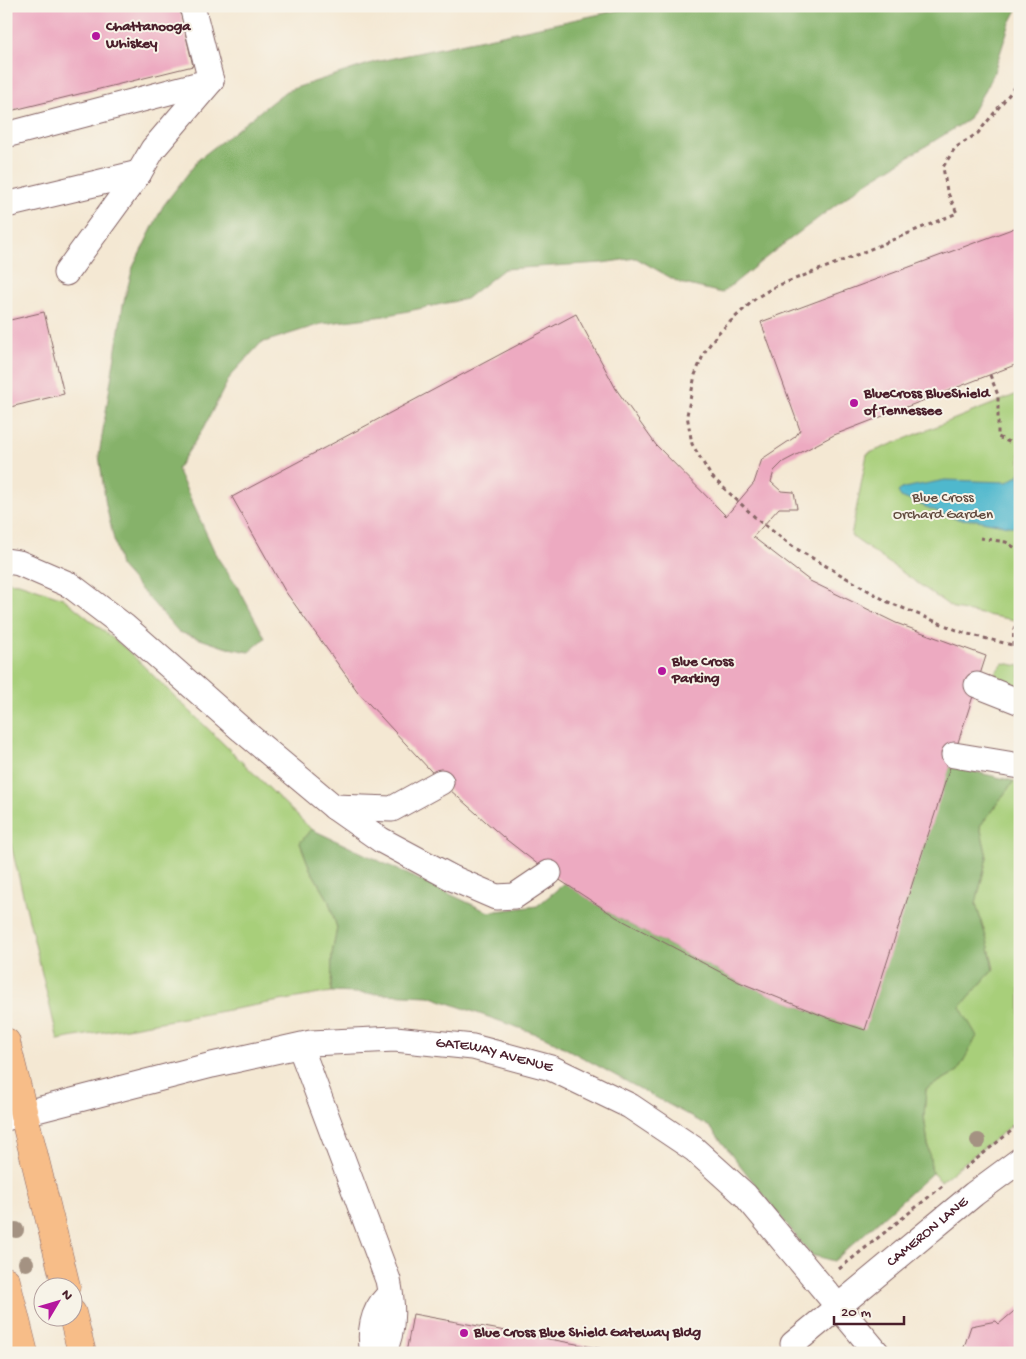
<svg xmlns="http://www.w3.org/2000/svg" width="1026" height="1359" font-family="'Gochi Hand',sans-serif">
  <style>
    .green { fill: #a8cf7a; stroke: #797752 }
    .forest { fill: #86b26a; stroke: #68684a }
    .water { fill: #50b8cd; stroke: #4d6c7c }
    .building { fill: #edaac1 }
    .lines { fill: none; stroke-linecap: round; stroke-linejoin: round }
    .minor-casing { stroke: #866566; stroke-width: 27 }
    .major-casing { stroke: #866566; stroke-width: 29 }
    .path { stroke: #866566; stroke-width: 3; stroke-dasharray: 4 4; stroke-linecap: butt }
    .minor { stroke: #fff; stroke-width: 25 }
    .major { stroke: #f7bd88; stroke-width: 28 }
    .tree { fill: #a49282 }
    .poi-dot { fill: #b5179e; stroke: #f7f3e8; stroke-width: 2 }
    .labels { text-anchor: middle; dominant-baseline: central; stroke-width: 4; stroke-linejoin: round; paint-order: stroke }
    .poi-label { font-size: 15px; font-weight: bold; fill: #4a1f2b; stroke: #f7f3e8; text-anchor: start }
    .park-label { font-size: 15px; fill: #624b3f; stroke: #f7f3e8 }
    .street-label { font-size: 15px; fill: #4a1f2b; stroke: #f7f3e8 }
  </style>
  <rect width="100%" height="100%" fill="#f7f3e8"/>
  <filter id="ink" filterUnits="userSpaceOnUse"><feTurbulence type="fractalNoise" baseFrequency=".02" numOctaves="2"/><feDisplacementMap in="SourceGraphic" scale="10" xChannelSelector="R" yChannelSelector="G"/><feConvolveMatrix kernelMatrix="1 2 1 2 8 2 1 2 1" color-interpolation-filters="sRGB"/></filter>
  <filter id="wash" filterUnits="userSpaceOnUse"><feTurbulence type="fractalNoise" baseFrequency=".0096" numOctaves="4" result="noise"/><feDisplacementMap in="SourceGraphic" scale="20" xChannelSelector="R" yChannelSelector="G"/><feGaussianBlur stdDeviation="1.12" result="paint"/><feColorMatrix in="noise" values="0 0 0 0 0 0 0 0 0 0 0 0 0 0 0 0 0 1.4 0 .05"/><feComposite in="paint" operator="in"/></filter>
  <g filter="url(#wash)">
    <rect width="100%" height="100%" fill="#f4e8d3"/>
    <g class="green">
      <path d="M1020,393V621L954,609L851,536L867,454Z"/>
      <path d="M6,582L19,583L63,598L126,649L311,829L300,843L310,869L328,899L337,928L332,954L331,992L58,1040L6,824Z"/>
      <path d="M1003,663L1020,666V688L994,674Z"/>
      <path d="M1014,781H1020V1119L941,1181L932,1173L924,1116L926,1089L958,1071L960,1007L994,969L989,947L976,904L987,857L980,826Z"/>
    </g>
    <g class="forest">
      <path d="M633,6H1019L1010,23L993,75L968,120L861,186L773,252L722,293L680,283L636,258L602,263L504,269L466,299L384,316L321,324L261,343L231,375L203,429L177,469L217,557L240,591L265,638L249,652L224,647L179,632L120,566L106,505L99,455L123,305L133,267L163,206L199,159L286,91L375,62L629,8Z"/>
      <path d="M950,766L1014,781L980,826L987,857L976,904L989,947L993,970L960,1007L977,1036L958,1071L926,1089L924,1116L932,1173L834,1261L811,1255L710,1127L545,1037L429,996L331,992L332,954L337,928L328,899L310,869L300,843L311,829L488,912L537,906L565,883L616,917L739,982L828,1018Z"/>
    </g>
    <path class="water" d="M1020,472V528L976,520L956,519L901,497L898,492L903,488L909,487L945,480L1007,482L1018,476Z"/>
    <g id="blocks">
      <g class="building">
        <path d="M6,6H179L193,66L6,112Z"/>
        <path d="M6,167L12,190L6,191Z"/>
        <path d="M1020,226V363L834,435L783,462L774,471L771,482L781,491L794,492L797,508H779L753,537L810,581L896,623L986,656L865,1030L828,1018L739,982L616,917L549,873L503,837L441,782L358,692L285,591L232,497L576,314L616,389L656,445L726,516L754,483L762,459L795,437L800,430L761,322Z"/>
        <path d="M44,312L64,394L6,408V321Z"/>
        <path d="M1020,1306V1353H968L964,1347L971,1326L996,1321L999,1324Z"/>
        <path d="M413,1314L620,1352V1353H406Z"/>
      </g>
    </g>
  </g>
  <g filter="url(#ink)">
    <use href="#blocks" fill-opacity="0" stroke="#866566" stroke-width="1"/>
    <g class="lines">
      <defs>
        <g id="minor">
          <path d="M6,135L211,81L192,6"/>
          <path d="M6,205L139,173"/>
          <path d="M66,273L139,173L153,149L211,81"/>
          <path d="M6,561L19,563L70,585L124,626L242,730L334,807L381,840L452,878L496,897L515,896L549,873"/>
          <path d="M977,685L1020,702"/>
          <path d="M954,755L1020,766"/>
          <path d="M334,807L392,809L441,782"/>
          <path d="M300,1046L388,1280C393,1304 395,1330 383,1353"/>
          <path id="s1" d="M6,1118L212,1065L311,1043L395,1039L473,1047L551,1068L630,1106L694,1149L745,1195L877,1353"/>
          <path id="s2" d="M793,1344L974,1194L1020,1160"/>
          <path d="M373,1353C369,1333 372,1312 386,1298"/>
        </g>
        <g id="major">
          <path d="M6,1042L66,1286"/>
          <path d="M6,1281L24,1353"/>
          <path d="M72,1313L82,1353"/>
        </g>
      </defs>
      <use href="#minor" class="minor-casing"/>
      <use href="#major" class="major-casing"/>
      <g class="path">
        <path d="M1020,81L978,133L955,148L943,167L947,191L957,213L837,263L774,287L756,298L717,334L704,353L695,375L687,415L692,444L711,476L758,520L795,548L888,602L964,633L1020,647"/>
        <path d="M990,375L998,395V437L1011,443"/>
        <path d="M980,538L1006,542L1020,551"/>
        <path d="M1013,646L1014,629L1020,612"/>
        <path d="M964,1169L1020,1124"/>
        <path d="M839,1269L945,1184"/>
      </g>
      <use href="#minor" class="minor"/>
      <use href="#major" class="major"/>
    </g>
    <g class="tree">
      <circle cx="978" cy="1141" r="8"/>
      <circle cx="16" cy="1230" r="8"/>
      <circle cx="26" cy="1263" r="8"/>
    </g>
  </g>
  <g class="poi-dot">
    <circle cx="96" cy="36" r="5"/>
    <circle cx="854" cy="403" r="5"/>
    <circle cx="662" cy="671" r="5"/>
    <circle cx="464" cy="1333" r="5"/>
  </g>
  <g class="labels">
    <g class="poi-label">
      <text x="106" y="27">Chattanooga<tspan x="106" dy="17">Whiskey</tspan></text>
      <text x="864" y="394">BlueCross BlueShield<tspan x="864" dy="17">of Tennessee</tspan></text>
      <text x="672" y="662">Blue Cross<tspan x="672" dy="17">Parking</tspan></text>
      <text x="474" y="1333">Blue Cross Blue Shield Gateway Bldg</text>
    </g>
    <g class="park-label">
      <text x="943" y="498">Blue Cross<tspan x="943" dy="17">Orchard Garden</tspan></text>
    </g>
    <g class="street-label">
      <text stroke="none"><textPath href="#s1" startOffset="499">GATEWAY AVENUE</textPath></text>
      <text stroke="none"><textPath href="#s2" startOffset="175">CAMERON LANE</textPath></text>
    </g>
  </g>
  <rect width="1026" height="1359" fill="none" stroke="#f7f3e8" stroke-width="25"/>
  <g transform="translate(58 1302) rotate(52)"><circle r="24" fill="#f7f3e8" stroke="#b29e9c"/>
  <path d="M0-4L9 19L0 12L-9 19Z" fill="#b5179e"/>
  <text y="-8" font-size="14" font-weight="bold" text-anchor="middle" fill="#4a1f2b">N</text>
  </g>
  <path d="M834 1316v8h70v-8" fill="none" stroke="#4a1f2b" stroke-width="2.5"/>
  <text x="841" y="1316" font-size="15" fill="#4a1f2b" stroke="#f7f3e8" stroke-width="4" paint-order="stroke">20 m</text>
</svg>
